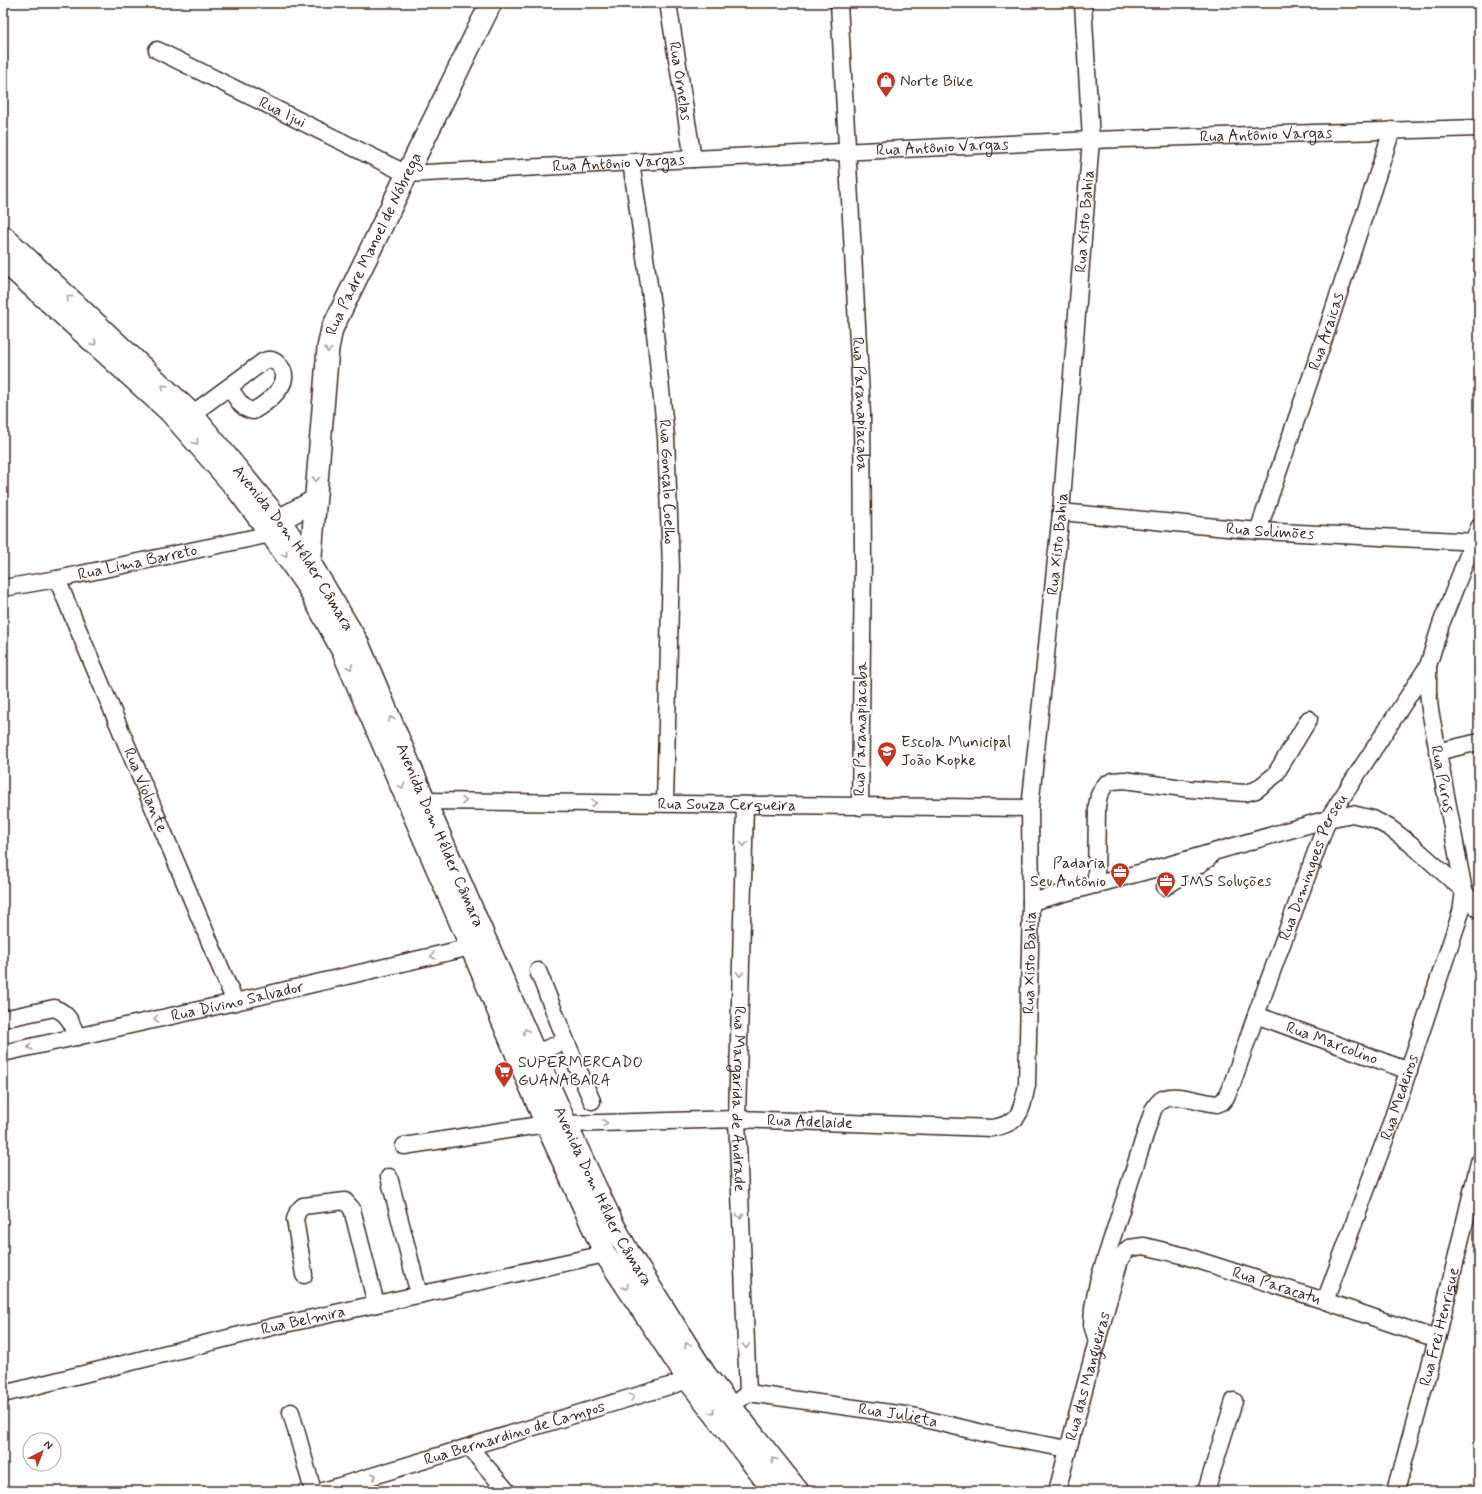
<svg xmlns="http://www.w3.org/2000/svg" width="1482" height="1494" font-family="Mynerve,sans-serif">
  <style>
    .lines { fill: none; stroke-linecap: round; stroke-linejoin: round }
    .minor-casing { stroke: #3b2a1e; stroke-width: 19 }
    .major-casing { stroke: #3b2a1e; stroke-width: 24 }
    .minor { stroke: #fff; stroke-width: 16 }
    .major { stroke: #fff; stroke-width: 21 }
    .oneway { stroke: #a79f9a }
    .labels { text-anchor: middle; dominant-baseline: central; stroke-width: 4; stroke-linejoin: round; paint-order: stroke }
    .street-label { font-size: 16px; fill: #3b2a1e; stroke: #fff }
    .poi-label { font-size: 16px; fill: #3b2a1e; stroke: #fff; text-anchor: start }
  </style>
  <rect width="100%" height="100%" fill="#fff"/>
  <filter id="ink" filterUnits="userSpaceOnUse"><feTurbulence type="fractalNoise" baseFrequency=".025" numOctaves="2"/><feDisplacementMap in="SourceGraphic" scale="8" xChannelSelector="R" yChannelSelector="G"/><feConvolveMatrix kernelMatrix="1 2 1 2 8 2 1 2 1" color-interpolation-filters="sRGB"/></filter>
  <g filter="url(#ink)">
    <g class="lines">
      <defs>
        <g id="minor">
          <path id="s1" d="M668,3L693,159"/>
          <path id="s2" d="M839,3L862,414L863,560L860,807"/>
          <path id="s3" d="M157,50L407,174L693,159L1091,140L1479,128"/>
          <path id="s4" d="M631,162L652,305L666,437L671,567L665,803"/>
          <path d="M192,414L264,361C269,359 274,360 278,364C297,381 267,403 253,411C241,410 235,395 229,387"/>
          <path id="s5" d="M1061,512L1258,531L1479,542"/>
          <path id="s6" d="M1258,531L1326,333L1392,130"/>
          <path id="s7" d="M57,579L235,1002"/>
          <path id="s8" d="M3,588L57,579L271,534"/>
          <path d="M1437,752L1479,742"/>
          <path id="s9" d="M425,801L1030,808"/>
          <path id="s10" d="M745,805L737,1119L748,1393"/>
          <path d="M1096,885L1097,806L1099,795L1106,784L1113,781L1124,780L1190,789L1245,793L1256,790L1275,775L1309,719"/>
          <path d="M1165,887L1209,858"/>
          <path d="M1031,902L1165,866L1328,819L1352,814L1373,819L1390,828L1412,845L1464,891L1479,910"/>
          <path d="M538,971L566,1041L592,1101"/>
          <path id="s11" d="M1256,1015L1409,1071"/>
          <path d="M3,1019L54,1008C68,1013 72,1023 77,1037"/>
          <path id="s12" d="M3,1053L235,1002L471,947"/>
          <path d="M535,1053L566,1041"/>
          <path id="s13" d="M566,1124L737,1119L992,1128C1021,1123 1021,1112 1027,1085L1031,902L1030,808L1061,512L1091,140L1083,3"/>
          <path d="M404,1146L546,1124"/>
          <path d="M389,1177L419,1295"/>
          <path d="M304,1275L295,1219L298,1211L303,1206L345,1201L352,1209L376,1304"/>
          <path id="s14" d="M1325,1301L1389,1129L1461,912L1464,891L1430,710L1428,691V666"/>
          <path id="s15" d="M1097,1341L1092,1325L1093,1308L1098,1282L1153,1110C1155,1107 1157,1103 1161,1100C1173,1091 1202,1103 1217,1104L1222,1102L1226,1097L1232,1084L1256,1015L1328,819L1428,666L1441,624L1479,527"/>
          <path id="s16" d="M3,1394L276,1326L605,1254"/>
          <path id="s17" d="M739,1400L748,1393L912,1416L987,1434L1068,1449"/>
          <path d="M291,1412L313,1491"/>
          <path d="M469,1447L507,1491"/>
          <path id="s18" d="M323,1491L699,1377"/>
          <path id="s19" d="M1057,1491L1097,1341L1120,1260L1124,1253L1129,1248L1144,1246L1185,1256L1325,1301L1437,1339"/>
          <path d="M1206,1491L1234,1401"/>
          <path id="s20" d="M1396,1491L1437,1339L1479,1162"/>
        </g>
        <g id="major">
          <path id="s21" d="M3,236L192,414L279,520L310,563L358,643L425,801L566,1124L613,1224L629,1253L705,1374L798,1491"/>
          <path d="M3,260L170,412L236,488L271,534L309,589L343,652L471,947L546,1124L605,1254L689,1381L774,1491"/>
          <path d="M279,520L314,501"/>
          <path id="s22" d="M310,568L328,348L332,329L407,174L491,3"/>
        </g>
      </defs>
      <use href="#minor" class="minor-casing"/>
      <use href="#major" class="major-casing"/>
      <use href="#minor" class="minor"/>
      <use href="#major" class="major"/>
    </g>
    <defs><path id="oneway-chevron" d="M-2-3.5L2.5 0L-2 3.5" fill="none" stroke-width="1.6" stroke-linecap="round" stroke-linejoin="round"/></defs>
    <g class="oneway">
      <use href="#oneway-chevron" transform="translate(69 298) rotate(-137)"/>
      <use href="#oneway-chevron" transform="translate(94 343) rotate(42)"/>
      <use href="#oneway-chevron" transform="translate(328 350) rotate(98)"/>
      <use href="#oneway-chevron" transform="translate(164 387) rotate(-137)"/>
      <use href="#oneway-chevron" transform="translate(196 442) rotate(49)"/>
      <use href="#oneway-chevron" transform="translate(316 479) rotate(95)"/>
      <use href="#oneway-chevron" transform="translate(285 554) rotate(56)"/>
      <use href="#oneway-chevron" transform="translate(350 667) rotate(67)"/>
      <use href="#oneway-chevron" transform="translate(391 719) rotate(-113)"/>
      <use href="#oneway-chevron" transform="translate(402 786) rotate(67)"/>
      <use href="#oneway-chevron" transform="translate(464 801) rotate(1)"/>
      <use href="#oneway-chevron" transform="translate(594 803) rotate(1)"/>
      <use href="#oneway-chevron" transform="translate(744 844) rotate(91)"/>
      <use href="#oneway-chevron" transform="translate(433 956) rotate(167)"/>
      <use href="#oneway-chevron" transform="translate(740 974) rotate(91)"/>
      <use href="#oneway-chevron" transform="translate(156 1019) rotate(168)"/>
      <use href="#oneway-chevron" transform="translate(526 1031) rotate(-114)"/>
      <use href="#oneway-chevron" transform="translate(30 1047) rotate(168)"/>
      <use href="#oneway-chevron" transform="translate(605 1123) rotate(-1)"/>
      <use href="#oneway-chevron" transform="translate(740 1216) rotate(88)"/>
      <use href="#oneway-chevron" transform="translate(626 1287) rotate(57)"/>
      <use href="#oneway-chevron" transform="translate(687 1345) rotate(-122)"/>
      <use href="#oneway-chevron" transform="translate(746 1346) rotate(88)"/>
      <use href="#oneway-chevron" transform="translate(632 1397) rotate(-17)"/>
      <use href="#oneway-chevron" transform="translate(712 1412) rotate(52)"/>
      <use href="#oneway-chevron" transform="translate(774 1460) rotate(-128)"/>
      <use href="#oneway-chevron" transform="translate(374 1476) rotate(-17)"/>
    </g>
  </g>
  <defs>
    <symbol id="shop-pin" viewBox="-11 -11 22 30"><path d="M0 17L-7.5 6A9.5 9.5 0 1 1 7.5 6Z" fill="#c8321e" stroke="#fff"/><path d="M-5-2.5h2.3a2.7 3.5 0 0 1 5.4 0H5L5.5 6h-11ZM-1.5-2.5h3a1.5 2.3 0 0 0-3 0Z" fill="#fff"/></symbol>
    <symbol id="school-pin" viewBox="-11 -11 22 30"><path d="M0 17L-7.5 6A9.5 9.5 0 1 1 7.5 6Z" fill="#c8321e" stroke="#fff"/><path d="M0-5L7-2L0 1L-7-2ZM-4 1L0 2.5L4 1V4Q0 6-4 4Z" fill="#fff"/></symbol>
    <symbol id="office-pin" viewBox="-11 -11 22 30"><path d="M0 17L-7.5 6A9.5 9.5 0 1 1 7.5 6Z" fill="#c8321e" stroke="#fff"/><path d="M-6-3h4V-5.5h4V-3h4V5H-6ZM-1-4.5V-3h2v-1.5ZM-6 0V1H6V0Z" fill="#fff"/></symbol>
    <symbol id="supermarket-pin" viewBox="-11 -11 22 30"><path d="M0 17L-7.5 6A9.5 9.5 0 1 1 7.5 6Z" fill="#c8321e" stroke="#fff"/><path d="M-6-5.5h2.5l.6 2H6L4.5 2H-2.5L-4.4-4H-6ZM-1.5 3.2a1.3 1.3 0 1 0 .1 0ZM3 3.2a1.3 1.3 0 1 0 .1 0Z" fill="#fff"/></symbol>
  </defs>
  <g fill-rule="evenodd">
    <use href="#shop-pin" x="875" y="70" width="22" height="30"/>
    <use href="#school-pin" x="876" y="740" width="22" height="30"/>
    <use href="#office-pin" x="1109" y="861" width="22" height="30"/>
    <use href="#office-pin" x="1155" y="870" width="22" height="30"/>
    <use href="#supermarket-pin" x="493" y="1060" width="22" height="30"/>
  </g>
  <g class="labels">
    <g class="street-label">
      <text stroke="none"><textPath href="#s1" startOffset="79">Rua Ornelas</textPath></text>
      <text stroke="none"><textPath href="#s3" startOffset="140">Rua Ijui</textPath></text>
      <text stroke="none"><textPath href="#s3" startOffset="1139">Rua Antônio Vargas</textPath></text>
      <text stroke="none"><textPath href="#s3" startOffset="815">Rua Antônio Vargas</textPath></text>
      <text stroke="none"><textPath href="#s3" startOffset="491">Rua Antônio Vargas</textPath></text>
      <text stroke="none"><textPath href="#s13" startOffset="1354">Rua Xisto Bahia</textPath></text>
      <text stroke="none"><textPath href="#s22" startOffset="335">Rua Padre Manoel de Nóbrega</textPath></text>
      <text stroke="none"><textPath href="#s6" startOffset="211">Rua Araicas</textPath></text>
      <text stroke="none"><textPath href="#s2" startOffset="402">Rua Paranapiacaba</textPath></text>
      <text stroke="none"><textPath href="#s4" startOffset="322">Rua Gonçalo Coelho</textPath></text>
      <text stroke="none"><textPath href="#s5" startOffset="210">Rua Solimões</textPath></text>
      <text stroke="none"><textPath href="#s13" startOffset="1030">Rua Xisto Bahia</textPath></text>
      <text stroke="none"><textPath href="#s21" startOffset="428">Avenida Dom Hélder Câmara</textPath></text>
      <text stroke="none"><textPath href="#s8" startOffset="137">Rua Lima Barreto</textPath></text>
      <text transform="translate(861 729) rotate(-89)">Rua Paranapiacaba</text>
      <text transform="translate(1442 779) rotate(79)">Rua Purus</text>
      <text stroke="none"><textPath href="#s7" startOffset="229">Rua Violante</textPath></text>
      <text stroke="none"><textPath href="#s9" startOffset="302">Rua Souza Cerqueira</textPath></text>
      <text stroke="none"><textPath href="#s21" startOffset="752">Avenida Dom Hélder Câmara</textPath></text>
      <text stroke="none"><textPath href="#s15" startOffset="569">Rua Domingoes Perseu</textPath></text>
      <text stroke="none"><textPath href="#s13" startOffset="610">Rua Xisto Bahia</textPath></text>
      <text stroke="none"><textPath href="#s12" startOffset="240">Rua Divino Salvador</textPath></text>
      <text stroke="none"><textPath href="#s11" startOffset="81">Rua Marcolino</textPath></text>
      <text stroke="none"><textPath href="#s14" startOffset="217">Rua Medeiros</textPath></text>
      <text stroke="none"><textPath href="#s10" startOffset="294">Rua Margarida de Andrade</textPath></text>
      <text stroke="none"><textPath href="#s13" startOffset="244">Rua Adelaide</textPath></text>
      <text stroke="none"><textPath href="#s21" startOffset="1148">Avenida Dom Hélder Câmara</textPath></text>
      <text stroke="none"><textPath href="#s19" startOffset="408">Rua Paracatu</textPath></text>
      <text stroke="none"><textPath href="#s16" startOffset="309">Rua Belmira</textPath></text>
      <text stroke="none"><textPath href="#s20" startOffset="170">Rua Frei Henrique</textPath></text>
      <text stroke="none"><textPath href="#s19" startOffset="119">Rua das Mangueiras</textPath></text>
      <text stroke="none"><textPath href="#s17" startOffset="163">Rua Julieta</textPath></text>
      <text stroke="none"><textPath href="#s18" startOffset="200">Rua Bernardino de Campos</textPath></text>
    </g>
    <g class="poi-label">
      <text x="900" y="81">Norte Bike</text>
      <text x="901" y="742">Escola Municipal<tspan x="901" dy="18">João Kopke</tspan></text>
      <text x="1106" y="863" text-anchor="end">Padaria<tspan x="1106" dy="18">Seu Antônio</tspan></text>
      <text x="1180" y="881">JMS Soluções</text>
      <text x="518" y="1062">SUPERMERCADO<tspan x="518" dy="18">GUANABARA</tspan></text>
    </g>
  </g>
  <rect width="1482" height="1494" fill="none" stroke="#fff" stroke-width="16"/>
  <rect x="8" y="8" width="1466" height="1478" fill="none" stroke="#3b2a1e" stroke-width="1.5" filter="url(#ink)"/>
  <g transform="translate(42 1452) rotate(42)"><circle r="19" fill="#ffffff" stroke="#b1aaa5"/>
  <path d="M0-3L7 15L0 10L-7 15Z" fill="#c8321e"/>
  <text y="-6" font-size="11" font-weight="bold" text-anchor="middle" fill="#3b2a1e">N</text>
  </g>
</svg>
